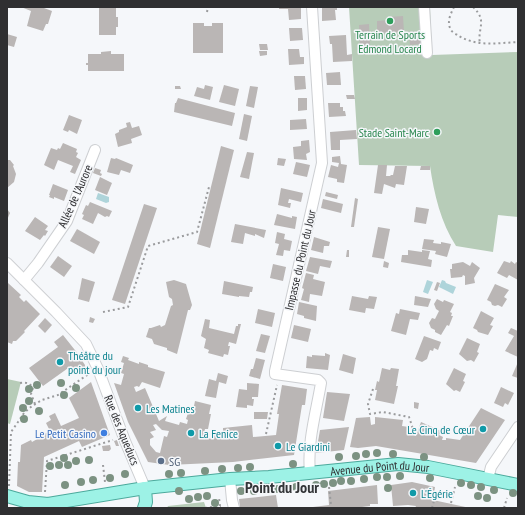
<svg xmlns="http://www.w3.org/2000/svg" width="525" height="515" font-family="'PT Sans Narrow',sans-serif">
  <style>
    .green { fill: #b7ccb8 }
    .water { fill: #aed4da }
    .building { fill: #bab6b5; fill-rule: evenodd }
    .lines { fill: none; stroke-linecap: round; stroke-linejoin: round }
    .minor-casing { stroke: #cdcfd2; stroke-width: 12 }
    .major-casing { stroke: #4ca99c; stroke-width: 14 }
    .path { stroke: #9a9b9d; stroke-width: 2; stroke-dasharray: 2 3; stroke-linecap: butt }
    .minor { stroke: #fff; stroke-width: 10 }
    .major { stroke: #9df2e6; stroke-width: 12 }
    .tree { fill: #7c9282 }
    .leisure-dot { fill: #2e9e5b; stroke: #f5f7fa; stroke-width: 1.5 }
    .culture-dot { fill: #0f9aa8; stroke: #f5f7fa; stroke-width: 1.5 }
    .shop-dot { fill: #3f7fe0; stroke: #f5f7fa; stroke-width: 1.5 }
    .service-dot { fill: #5c6f8a; stroke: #f5f7fa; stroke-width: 1.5 }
    .labels { text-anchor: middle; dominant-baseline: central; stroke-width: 3; stroke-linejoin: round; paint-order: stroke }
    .leisure-label { font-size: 12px; fill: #27864d; stroke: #f5f7fa }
    .street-label { font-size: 12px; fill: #2f2f31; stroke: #f5f7fa }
    .culture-label { font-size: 12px; fill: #0d838f; stroke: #f5f7fa; text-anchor: start }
    .shop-label { font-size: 12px; fill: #366cbe; stroke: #f5f7fa; text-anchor: end }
    .service-label { font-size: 12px; fill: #4e5e75; stroke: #f5f7fa; text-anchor: start }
    .district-label { font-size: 16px; font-weight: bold; fill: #333538; stroke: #f5f7fa }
  </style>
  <rect width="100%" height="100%" fill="#f5f7fa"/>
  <g class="green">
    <path d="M349,7H430L432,55L518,52V217L498,215L493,252L456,246C441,223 434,194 430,166L359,165Z"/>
    <path d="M7,379L21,382L10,424L7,423Z"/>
    <path d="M204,502L206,508H167L168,506Z"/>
  </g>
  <g class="water">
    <path d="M98,193L109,197V202L106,203L96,199Z"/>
    <path d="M427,280L433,282L428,294L423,292Z"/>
    <path d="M442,280L445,281L446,283L456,287L453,294L439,287Z"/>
  </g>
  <g class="building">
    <path d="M21,7H44V8L52,11L48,24H46L43,31L27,26L31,11Z"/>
    <path d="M99,7H116V17H118V27H116V35H99Z"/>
    <path d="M279,7H301V19L289,20L288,9H279Z"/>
    <path d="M322,7H337V10H335L336,20L322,21Z"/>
    <path d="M403,16L404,32L377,33V21L389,20V17Z"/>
    <path d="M193,23H204V26H212V23H223V53H193Z"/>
    <path d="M369,24L370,46H360L359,25Z"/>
    <path d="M289,28H302L303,40L290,41Z"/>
    <path d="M422,31L423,44L410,45L409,32Z"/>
    <path d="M7,34L17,37L14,47L7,45Z"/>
    <path d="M346,35L347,55L352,54V61L333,62L332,44H330L329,36Z"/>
    <path d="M259,44H267L268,50H260Z"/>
    <path d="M288,49H299L300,57H304V64L289,65Z"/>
    <path d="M111,51V54H124V71H88V65H86V63H88V54H101V52Z"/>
    <path d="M259,51H267V55L260,56Z"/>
    <path d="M340,72L341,85H327L326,73Z"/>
    <path d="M294,76H305L306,89L295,90Z"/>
    <path d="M205,85L213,87L210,100L194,96L197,87L204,89Z"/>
    <path d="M224,85L239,89L235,106L219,102Z"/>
    <path d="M175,86H180L181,89H175Z"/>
    <path d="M250,86L258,87L254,108L246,106Z"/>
    <path d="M346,95H354L355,99H347Z"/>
    <path d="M178,98L235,113L232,126L174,112L175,103H176Z"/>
    <path d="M298,98H307V110L298,111Z"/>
    <path d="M328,103H340V107H343V111H345L346,116L329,117Z"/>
    <path d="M244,114L252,116L247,141L239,139Z"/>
    <path d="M69,115L82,120L77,134L69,130L68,132L63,130Z"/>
    <path d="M306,119L307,129L290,130V120Z"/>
    <path d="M130,122L132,128L139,126L142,135L131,139L132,143L118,147L115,134L119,132V130L127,127L126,123Z"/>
    <path d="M356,130L357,139L340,140V150H331L330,132Z"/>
    <path d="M309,140L310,152L306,154L307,160L294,159L293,147L301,146V141Z"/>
    <path d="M63,143L77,149L76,152L78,153L76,157L81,160L75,174L70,172L73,166L58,160L54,170L44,165L51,148L57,150L58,148L60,149Z"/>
    <path d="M221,146L234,150L210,248L197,244Z"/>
    <path d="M247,152L254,153L249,179L240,177Z"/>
    <path d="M340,156L341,164L347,165L344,183L337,182V179L328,177L331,165L338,167L339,163L332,162V157Z"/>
    <path d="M111,158L115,159L116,158L133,165L130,173L121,170L119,175L107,172Z"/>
    <path d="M278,158L286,159L284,166L277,165Z"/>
    <path d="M7,160H10L14,165L13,166L16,174L14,182L7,188Z"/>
    <path d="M296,162L310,165L307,177L293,174Z"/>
    <path d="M378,165H387L386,176H390L391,175H393L395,166H407L404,185L396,184L395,188L384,184L382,194L374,193Z"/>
    <path d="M421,166H430V170H420Z"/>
    <path d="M95,168L101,170L100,173L102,174L101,176L93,173Z"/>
    <path d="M100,177L112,183L107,195L95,190Z"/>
    <path d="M53,184L68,190L64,201L54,197V199L49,197L50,195H49Z"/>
    <path d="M281,188L303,193L301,202L289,199L288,203H291L290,208L278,205Z"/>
    <path d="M326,192L338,195L337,199L325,196Z"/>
    <path d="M355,198L358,199L354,227H351Z"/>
    <path d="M323,199L343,204L341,213L321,208Z"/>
    <path d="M90,202L112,211L109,217L107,216L105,217L98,213L93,224L82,219L84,215L82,214L86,205L88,206Z"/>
    <path d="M144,204L157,208L125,304L112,300Z"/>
    <path d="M416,207L429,209L426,224L414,222Z"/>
    <path d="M7,209L10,213L7,220Z"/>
    <path d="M277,214L292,218V216L297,217L295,229L274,225Z"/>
    <path d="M35,217L48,226L45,230L48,231L45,236L44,235L40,240L25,231Z"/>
    <path d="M235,224L266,230L264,238L255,234V236L245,233L243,244L231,242Z"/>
    <path d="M378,227L390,229L384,259L372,257Z"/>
    <path d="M77,229L100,242L94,254L70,241Z"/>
    <path d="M277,232L285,234L284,239L292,241L290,251L284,250L283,256L276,255L279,244L275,243Z"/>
    <path d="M314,237L330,242L329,246H324L323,253L311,250Z"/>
    <path d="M424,239L434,240L433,243L441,244V242L451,244L447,257L435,254L436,251L422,249Z"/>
    <path d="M347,250H349V257H346Z"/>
    <path d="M408,250L422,252V250L430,251L428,259L432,260L431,267L401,262L402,255H408Z"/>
    <path d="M58,256L72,266L64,277L50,267Z"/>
    <path d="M310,257L332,261L330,268L320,266L318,274L306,271Z"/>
    <path d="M384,261L389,263L388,268L383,267Z"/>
    <path d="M504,261L510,263L511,261L515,264L516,262L518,263V280L509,275L507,278L497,273Z"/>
    <path d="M463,262L470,266L472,262L480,268L474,278L475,283L465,285V276L463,275L462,277L451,278L450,269H452V264Z"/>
    <path d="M273,264L286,267L283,281L270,278Z"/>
    <path d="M306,273L314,275L313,279L325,282L322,296L310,294L309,302L301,300L304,289L302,288Z"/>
    <path d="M82,278L95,282L89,302L78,299Z"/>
    <path d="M174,280L186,284L192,305L190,310H188L177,354L167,350V348L154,344L152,339L146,337L149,328H151L160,325L161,327L165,325L171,306L173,305L172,299L169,297L166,282Z"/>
    <path d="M224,281L253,287L252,292H250L249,297L239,296V297L222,294Z"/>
    <path d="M437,282L440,283L437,291L434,290Z"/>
    <path d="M8,283L21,295L19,297L24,302L26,300L40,314L24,331L25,332L16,341H13L12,344L7,342V284Z"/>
    <path d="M495,284L509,290L504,297L507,299L502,307L498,305L495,306L492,305L491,302L487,300Z"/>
    <path d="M352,296L368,299L369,296L377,297L374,309L366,308L365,313L349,310Z"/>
    <path d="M415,296L431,299L428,307L414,305Z"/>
    <path d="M437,299L443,302L444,300L454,304L450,312L452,313L451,316H453L449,326L447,325L441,335L435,332V330L431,328L429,323L432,318L435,319L439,311L436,309L434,304Z"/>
    <path d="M299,302L317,306L316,321L304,318V316L297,314Z"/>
    <path d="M258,309L275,313L272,327L255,323Z"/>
    <path d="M400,309L420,313L418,320L410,319L406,335L391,331L396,313L399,314Z"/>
    <path d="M481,311L494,318L490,325L493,326L488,335L478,332L477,330L473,328Z"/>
    <path d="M90,317L95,319L93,323L89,322Z"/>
    <path d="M45,318L52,325L45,333L38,326Z"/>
    <path d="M205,319L210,320L209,328L234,334L236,326H238V324H241L236,344L229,342L228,346H230L228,355L224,354L223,357L208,353L209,350L204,348L206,339L201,336Z"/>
    <path d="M294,325L311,329L308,342L291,338Z"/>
    <path d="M511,328L518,331V357L505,351L514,336L508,333Z"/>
    <path d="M261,334L270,336L265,353L256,351Z"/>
    <path d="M63,335L82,359H81L85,365V368L80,372L79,370L75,372L71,366L43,386L29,368L58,347L54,342Z"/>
    <path d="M424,336L441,342L438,350L434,348L433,351L430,350L427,359L422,362L415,359Z"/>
    <path d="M467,338L480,344L477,352L479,353L474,362L471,360L467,361L459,354Z"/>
    <path d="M325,353L330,355L328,370L306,368L307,356L312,357V355L325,356Z"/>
    <path d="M343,354L356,358L353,374L339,370Z"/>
    <path d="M123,356L129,358L128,360L139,364V362L148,365V367L165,372L160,388L142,382L139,387L137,386L134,387L136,392L145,388L159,421L167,416L165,421L179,425L180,422L187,424L188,420L186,419L188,413H190L192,406H194L195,401L211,405L209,414H211L208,429H205L203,437L212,439L214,432L223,431V428L252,425L253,437L276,435L279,414H277L282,385L307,389L305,405H302L294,455L233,462L169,465L148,462L128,422L114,383L121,385L124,374L121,373L124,363L121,362ZM156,424L162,430L169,431L167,437L164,436L160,453L156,452L150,445V439L154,437L150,432L156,430L153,425Z"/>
    <path d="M256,358L265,360L260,379L249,376L251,369H253Z"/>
    <path d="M518,362V378L512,376Z"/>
    <path d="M382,368L390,370L391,368L399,369L396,386H398L394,404L375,400L377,390H375L377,381L379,382Z"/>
    <path d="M454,368L466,374L463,381L465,382L460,392L456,390L454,391L446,384Z"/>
    <path d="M218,373L228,376L226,384L219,382L216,398L205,396L209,379L216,381Z"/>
    <path d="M91,382L110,435L82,447L79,441L44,457L42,492H29L17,486L18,462H20L21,445L31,440L32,442L39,438V437L50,431L46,423L51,420L49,416L55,413L61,426L79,418L69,398Z"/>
    <path d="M247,383L259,384L258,397H252V399H254L253,406L247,405V408L236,407L239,389L247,390Z"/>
    <path d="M501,387L514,393L508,405L505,403L503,407L494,403Z"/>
    <path d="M327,392L350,394L344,421L323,418Z"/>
    <path d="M414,402L419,403L418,409L414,408Z"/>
    <path d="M481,408L505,420L476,463L376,446L358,448L350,447L356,418L370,417L371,425L375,424V417L403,420L402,426L409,427V433L416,436L421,422L441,431L439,435L443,437L442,440H446V438L460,440Z"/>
    <path d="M254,412H268L267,419H254Z"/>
    <path d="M349,427L344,450L316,453L320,430Z"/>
    <path d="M117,440L119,446H116L114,441Z"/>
    <path d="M110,445L111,449L109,451H103L102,446Z"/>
    <path d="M412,482L435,487L433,500L470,508H415L416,506L408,505L393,506L391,485Z"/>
    <path d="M377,485L378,504H370V506L354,508H313V507L329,505L328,491Z"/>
    <path d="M276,495L278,508H240L239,499Z"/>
  </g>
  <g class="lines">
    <defs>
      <g id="minor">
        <path d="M424,7L427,53"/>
        <path d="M7,263L56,312L86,344L98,369L125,441L145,488"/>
        <path d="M24,280L38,263L67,221L95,150"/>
        <path d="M310,473C307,442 316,413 321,383L318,380L275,374V371L322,163L312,7"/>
        <path d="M230,479L232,500L234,508"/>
        <path d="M488,479L491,467L518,427"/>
      </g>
      <g id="major">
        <path id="s1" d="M7,496L28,502L48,504L145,488L230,479L269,477L398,464L428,467L518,485"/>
        <path d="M144,508L146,502L145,488"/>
      </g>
    </defs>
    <use href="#minor" class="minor-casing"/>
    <use href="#major" class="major-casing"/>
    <g class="path">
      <path d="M454,7C451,13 447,21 450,28C451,32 456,34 459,36C478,47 498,43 518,42"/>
      <path d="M473,7C488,21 477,28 480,44"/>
      <path d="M207,12L208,7"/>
      <path d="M103,312L128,307L148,246L197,232L209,187"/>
      <path d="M20,383C26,382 30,383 33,388L31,394L35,404"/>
      <path d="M373,389L368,404L370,414L383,412L409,417L414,432"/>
      <path d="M266,434L277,385"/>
      <path d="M103,465L105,482"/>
      <path d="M123,473L128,472"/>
      <path d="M9,486L11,432L18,422L24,413L32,406L42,400L58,395L90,373"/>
      <path d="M329,487L331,505"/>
      <path d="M45,492L47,461L113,440"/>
      <path d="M451,503L455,487"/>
      <path d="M205,508L220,506L219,498"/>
      <path d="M432,508L436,493L440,490"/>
      <path d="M504,508L507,498"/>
    </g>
    <use href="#minor" class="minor"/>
    <use href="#major" class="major"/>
  </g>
  <g class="tree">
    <circle cx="61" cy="383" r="4"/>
    <circle cx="37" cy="385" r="4"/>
    <circle cx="76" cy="388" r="4"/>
    <circle cx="29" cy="389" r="4"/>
    <circle cx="64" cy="395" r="4"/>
    <circle cx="29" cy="401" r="4"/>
    <circle cx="23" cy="408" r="4"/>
    <circle cx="39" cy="411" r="4"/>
    <circle cx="24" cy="419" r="4"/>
    <circle cx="377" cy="453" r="4"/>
    <circle cx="366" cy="454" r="4"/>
    <circle cx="393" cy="454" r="4"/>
    <circle cx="356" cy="456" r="4"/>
    <circle cx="339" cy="457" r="4"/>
    <circle cx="424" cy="457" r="4"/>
    <circle cx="64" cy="458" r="4"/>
    <circle cx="89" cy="460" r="4"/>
    <circle cx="76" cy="461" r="4"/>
    <circle cx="293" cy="464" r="4"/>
    <circle cx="59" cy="465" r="4"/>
    <circle cx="68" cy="465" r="4"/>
    <circle cx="50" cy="466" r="4"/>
    <circle cx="250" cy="467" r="4"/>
    <circle cx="238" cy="468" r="4"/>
    <circle cx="222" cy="469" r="4"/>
    <circle cx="205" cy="471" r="4"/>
    <circle cx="181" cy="473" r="4"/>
    <circle cx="125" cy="474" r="4"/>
    <circle cx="169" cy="474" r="4"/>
    <circle cx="400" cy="476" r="4"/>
    <circle cx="377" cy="477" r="4"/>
    <circle cx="387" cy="477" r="4"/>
    <circle cx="110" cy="478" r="4"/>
    <circle cx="430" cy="478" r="4"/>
    <circle cx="364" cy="479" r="4"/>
    <circle cx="93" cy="480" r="4"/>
    <circle cx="341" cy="481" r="4"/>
    <circle cx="351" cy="481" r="4"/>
    <circle cx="81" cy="482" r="4"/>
    <circle cx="333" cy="483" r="4"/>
    <circle cx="461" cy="483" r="4"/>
    <circle cx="324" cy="484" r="4"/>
    <circle cx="65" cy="485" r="4"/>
    <circle cx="316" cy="485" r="4"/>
    <circle cx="471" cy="485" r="4"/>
    <circle cx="296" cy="487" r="4"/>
    <circle cx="481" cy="487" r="4"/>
    <circle cx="287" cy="488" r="4"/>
    <circle cx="388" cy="488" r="4"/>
    <circle cx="278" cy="489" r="4"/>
    <circle cx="267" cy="490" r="4"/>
    <circle cx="494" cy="490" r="4"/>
    <circle cx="179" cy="491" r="4"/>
    <circle cx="241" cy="491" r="4"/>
    <circle cx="254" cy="491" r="4"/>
    <circle cx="513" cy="493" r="4"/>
    <circle cx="207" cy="496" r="4"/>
    <circle cx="478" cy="496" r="4"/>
    <circle cx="198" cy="497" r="4"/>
    <circle cx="487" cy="498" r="4"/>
    <circle cx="189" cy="499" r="4"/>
    <circle cx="215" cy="503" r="4"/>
  </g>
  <g class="leisure-dot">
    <circle cx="390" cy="21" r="4"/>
    <circle cx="437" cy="132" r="4"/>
  </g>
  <g class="culture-dot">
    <circle cx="60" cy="362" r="4"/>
    <circle cx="138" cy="408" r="4"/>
    <circle cx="483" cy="429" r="4"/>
    <circle cx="191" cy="433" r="4"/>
    <circle cx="278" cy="446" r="4"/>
    <circle cx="413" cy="493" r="4"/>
  </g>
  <circle class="shop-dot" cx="104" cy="433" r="4"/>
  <circle class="service-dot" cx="161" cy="461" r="4"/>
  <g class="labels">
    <g class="leisure-label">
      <text x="390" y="34">Terrain de Sports<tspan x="390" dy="14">Edmond Locard</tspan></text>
      <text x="429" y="132" text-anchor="end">Stade Saint-Marc</text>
    </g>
    <g class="street-label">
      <text transform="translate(75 196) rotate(-66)">Allée de l'Aurore</text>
      <text transform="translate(300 260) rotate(-77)">Impasse du Point du Jour</text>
      <text transform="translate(122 430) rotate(68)">Rue des Aqueducs</text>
      <text stroke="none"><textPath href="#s1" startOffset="376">Avenue du Point du Jour</textPath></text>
    </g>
    <g class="culture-label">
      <text x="68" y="355">Théâtre du<tspan x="68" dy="14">point du jour</tspan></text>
      <text x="146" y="408">Les Matines</text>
      <text x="475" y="429" text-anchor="end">Le Cinq de Cœur</text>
      <text x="199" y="433">La Fenice</text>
      <text x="286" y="446">Le Giardini</text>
      <text x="421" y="493">L'Égérie</text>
    </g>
    <g class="shop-label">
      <text x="96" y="433">Le Petit Casino</text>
    </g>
    <g class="service-label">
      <text x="169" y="461">SG</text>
    </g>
    <g class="district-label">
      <text x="282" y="487">Point du Jour</text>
    </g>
  </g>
  <rect width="525" height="515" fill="none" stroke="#2f2f31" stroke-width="16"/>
</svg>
